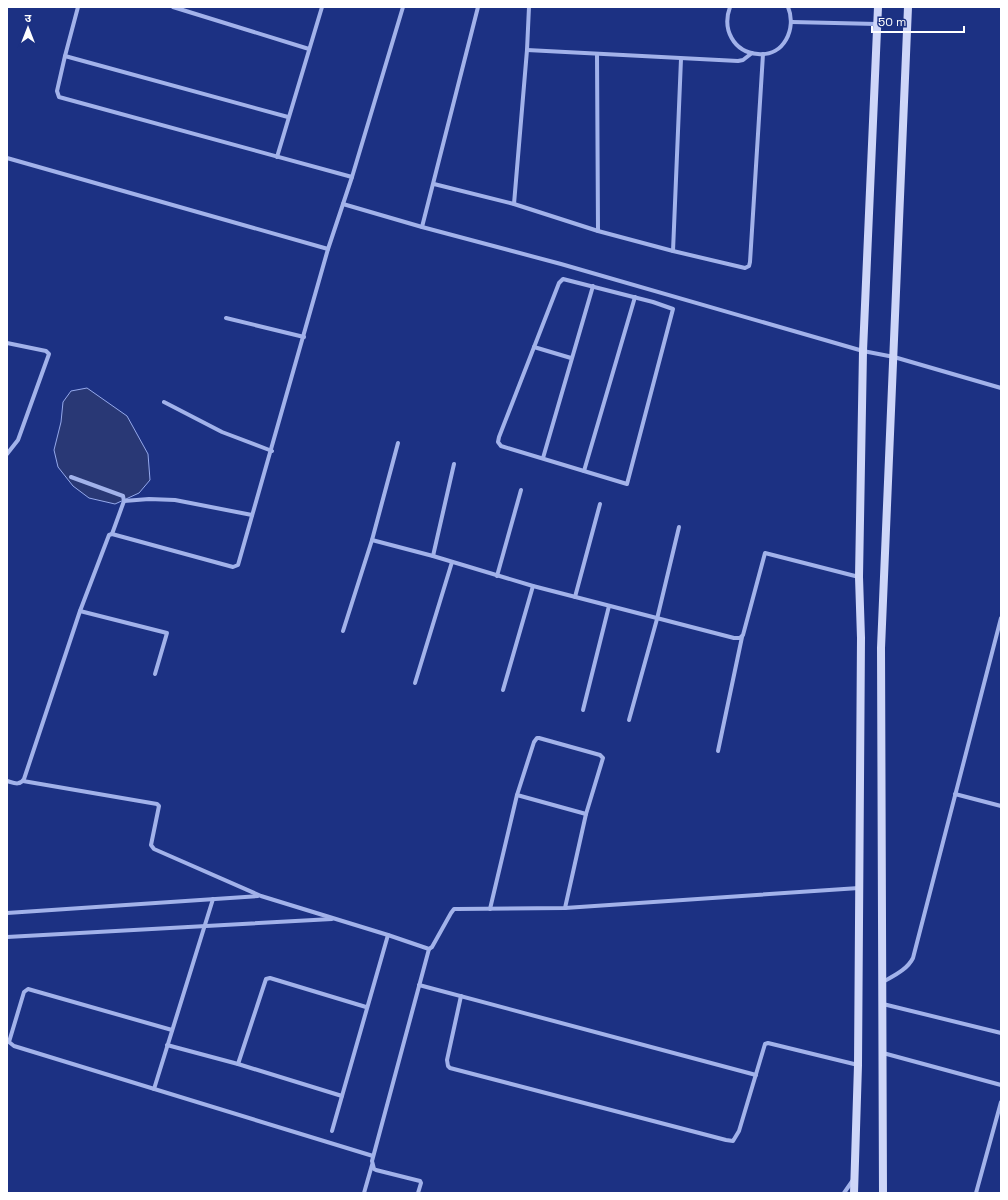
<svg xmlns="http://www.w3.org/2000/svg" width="1008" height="1200" font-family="'Space Grotesk','Noto Sans Devanagari',sans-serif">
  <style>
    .water { fill: #293875; stroke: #95a9ec }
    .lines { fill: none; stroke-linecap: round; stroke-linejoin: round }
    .minor { stroke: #a2b2ea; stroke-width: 4 }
    .secondary { stroke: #ced6f8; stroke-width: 8 }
  </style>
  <rect width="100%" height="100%" fill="#1c3183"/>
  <path class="water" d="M87,388L127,416L148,454L150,480L139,493L115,504L89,498L73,486L58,467L54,450L61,422L63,402L71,391Z"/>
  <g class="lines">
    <g class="minor">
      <path d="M78,7L65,56L57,91L59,97L352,177"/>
      <path d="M173,7L309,49"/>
      <path d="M730,7C722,29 733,52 758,54C784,57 797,28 788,7"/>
      <path d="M792,22L877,24"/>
      <path d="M527,50L738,61L743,60L752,53"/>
      <path d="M597,54L598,231"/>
      <path d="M65,56L288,117"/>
      <path d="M277,157L322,7"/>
      <path d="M7,158L328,249"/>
      <path d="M434,184L514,204L598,231L673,251L745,268L749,266L750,262L763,54"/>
      <path d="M343,204L422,227L561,264L863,351L894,357L1001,388"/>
      <path d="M514,204L527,50L529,7"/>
      <path d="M422,227L478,7"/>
      <path d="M673,251L681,59"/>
      <path d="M563,279L653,302L673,309L627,484L501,446L498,442L499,437L559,283Z"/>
      <path d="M226,318L304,337"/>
      <path d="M7,343L46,351L49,354L18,440L7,454"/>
      <path d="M534,347L571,358"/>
      <path d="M164,402L222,432L272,451"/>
      <path d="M543,458L593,286"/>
      <path d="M584,471L635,297"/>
      <path d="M71,477L123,496L124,501L112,534"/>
      <path d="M124,501L149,499L175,500L252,515"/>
      <path d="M372,540L433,556L533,586L734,638H740L743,635L765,553L859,577"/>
      <path d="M433,556L454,464"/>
      <path d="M497,576L521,490"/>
      <path d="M575,597L600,504"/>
      <path d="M80,611L167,633L155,674"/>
      <path d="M343,631L372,540L398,443"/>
      <path d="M415,683L452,562"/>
      <path d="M503,690L533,586"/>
      <path d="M583,710L609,606"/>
      <path d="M629,720L657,619L679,527"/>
      <path d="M718,751L742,637"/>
      <path d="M7,781C14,783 20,786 24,779L80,611L109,535L112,534L233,567L238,565L328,249L352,177L403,7"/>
      <path d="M23,781L157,804L159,806L151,845L154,849L261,896L388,935L429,949L432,947L451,913L454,909H457L565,908L859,888"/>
      <path d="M955,794L1001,806"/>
      <path d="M517,795L586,814"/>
      <path d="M490,909L517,795L534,742L537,738H539L600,755L603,758L586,814L565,908"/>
      <path d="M7,913L258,896"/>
      <path d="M7,937L332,919"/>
      <path d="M883,982C893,976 907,970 913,958L1001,618"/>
      <path d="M419,985L756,1075"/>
      <path d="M461,996L447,1060L448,1066L450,1068L726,1140L733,1141L739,1131L765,1044L768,1043L858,1065"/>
      <path d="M883,1004L1001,1033"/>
      <path d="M172,1030L28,989L24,992L9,1042L14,1046L373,1156"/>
      <path d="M167,1045L238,1064L342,1096"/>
      <path d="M883,1053L1001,1085"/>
      <path d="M238,1064L266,979L270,978L366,1007"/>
      <path d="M154,1089L213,899"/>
      <path d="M332,1131L388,935"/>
      <path d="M364,1193L372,1165"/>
      <path d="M418,1193L421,1183L420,1181L376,1170L374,1169L372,1161L429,949"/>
      <path d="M844,1193L853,1180"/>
      <path d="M976,1193L1001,1102"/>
    </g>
    <g class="secondary">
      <path d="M854,1193L858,1065L861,638L859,577L863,351L878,7"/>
      <path d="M883,1193L881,648L908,7"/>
    </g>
  </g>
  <rect width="1008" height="1200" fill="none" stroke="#ffffff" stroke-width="16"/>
  <g transform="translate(28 28)" stroke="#1c3183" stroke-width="3" paint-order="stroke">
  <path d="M0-3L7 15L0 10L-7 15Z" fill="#ffffff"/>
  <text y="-6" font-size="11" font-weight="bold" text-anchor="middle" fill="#ffffff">उ</text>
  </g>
  <path d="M872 26v6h92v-6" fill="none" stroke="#ffffff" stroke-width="2"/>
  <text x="878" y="26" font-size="12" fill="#ffffff" stroke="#1c3183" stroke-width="3" paint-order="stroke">50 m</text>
</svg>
